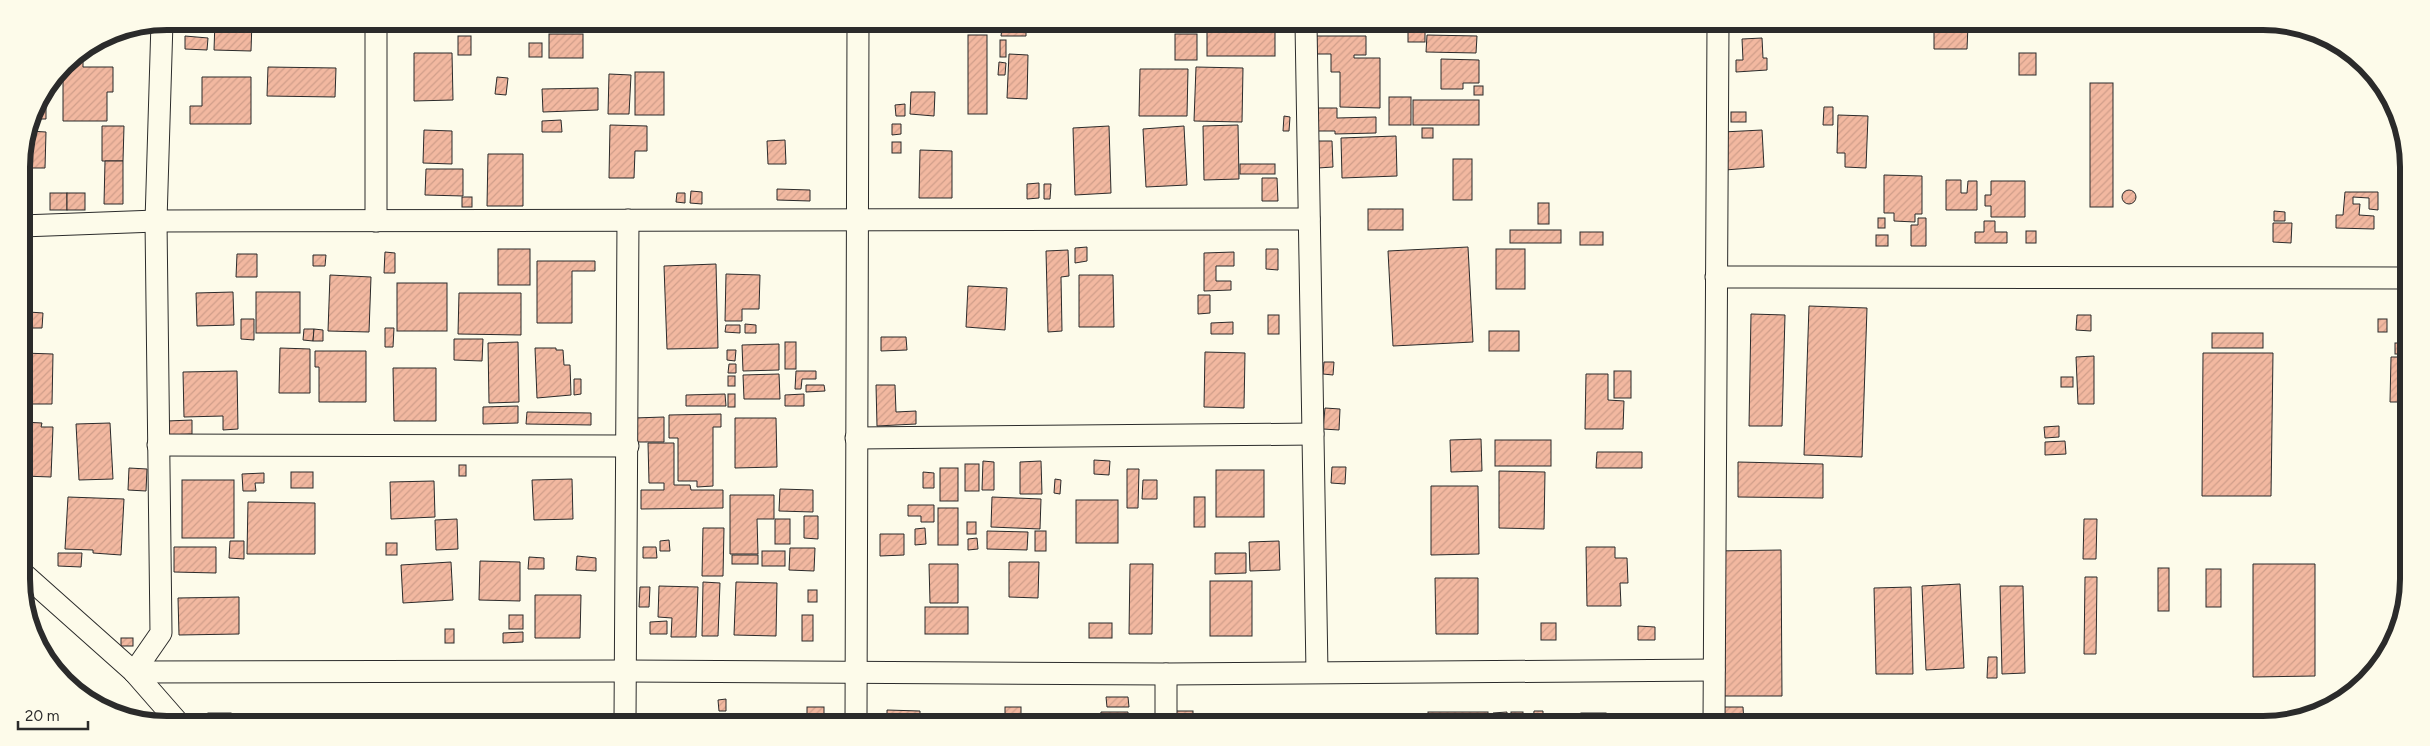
<svg xmlns="http://www.w3.org/2000/svg" width="2430" height="746" font-family="Figtree,sans-serif">
  <style>
    .building { fill: url(#building-hatch); stroke: #2b2b2b }
    .lines { fill: none; stroke-linecap: round; stroke-linejoin: round }
    .minor-casing { stroke: #2b2b2b; stroke-width: 23 }
    .minor { stroke: #fdfbea; stroke-width: 21 }
    .rim { fill: none; stroke: #2b2b2b; stroke-width: 6 }
  </style>
  <defs>
    <pattern id="building-hatch" width="6" height="6" patternUnits="userSpaceOnUse" patternTransform="scale(1.25)"><rect width="6" height="6" fill="#f2b8a0"/><path d="M-1 1l2-2M0 6l6-6M5 7l2-2" fill="none" stroke="#d09e8a"/></pattern>
  </defs>
  <rect width="100%" height="100%" fill="#fdfbea"/>
  <g class="building">
    <path d="M215,21H252L251,51L214,50Z"/>
    <path d="M1934,25H1968L1967,49H1934Z"/>
    <path d="M1002,28L1026,29V36H1001Z"/>
    <rect x="1207" y="30" width="68" height="26"/>
    <rect x="1408" y="30" width="17" height="12"/>
    <rect x="549" y="34" width="34" height="24"/>
    <rect x="1175" y="34" width="22" height="26"/>
    <rect x="968" y="35" width="19" height="79"/>
    <path d="M1427,35L1477,36L1476,53L1426,52Z"/>
    <path d="M185,36L208,38L207,50L185,49Z"/>
    <rect x="458" y="36" width="13" height="19"/>
    <path d="M1311,36H1366V55H1354V58H1380V108L1340,107V72H1331V54H1311Z"/>
    <path d="M1762,38L1763,58H1767V70L1736,72V60H1743L1742,39Z"/>
    <rect x="1000" y="40" width="6" height="17"/>
    <rect x="529" y="43" width="13" height="14"/>
    <path d="M414,53H452L453,100L414,101Z"/>
    <rect x="2019" y="53" width="17" height="22"/>
    <path d="M1009,54L1028,55L1027,99L1007,98Z"/>
    <path d="M73,58H83V67H113V92H107V121H63V81H52L64,64Z"/>
    <path d="M1441,59L1479,60V83H1463V89H1441Z"/>
    <path d="M999,62L1006,63L1005,75H998Z"/>
    <path d="M268,67L336,68L335,97L267,96Z"/>
    <path d="M1196,67L1243,68L1242,122L1194,121Z"/>
    <path d="M1140,69H1188L1187,116H1139Z"/>
    <rect x="635" y="72" width="29" height="43"/>
    <path d="M609,74L631,75L629,114H608Z"/>
    <path d="M202,77H251V124H190V106H202Z"/>
    <path d="M497,77L508,78L506,95L495,94Z"/>
    <rect x="2090" y="83" width="23" height="124"/>
    <rect x="1474" y="86" width="9" height="9"/>
    <path d="M598,88V110L543,112L542,89Z"/>
    <path d="M911,92H935L934,116L910,114Z"/>
    <path d="M43,93H46V119H32L36,103Z"/>
    <rect x="1389" y="97" width="22" height="28"/>
    <rect x="1413" y="100" width="66" height="25"/>
    <path d="M905,104V116H896L895,105Z"/>
    <path d="M1824,107H1833V125H1823Z"/>
    <path d="M1317,108H1337V118L1376,117V133L1335,134V131H1318Z"/>
    <rect x="1731" y="112" width="15" height="10"/>
    <path d="M1838,115L1868,116L1866,168L1845,167V153H1837Z"/>
    <path d="M1284,116L1290,117L1289,131H1283Z"/>
    <path d="M561,120L562,132H542V121Z"/>
    <path d="M892,124H901V134L892,135Z"/>
    <path d="M610,125L647,126V151H635L634,178H609Z"/>
    <path d="M1238,125L1239,179L1204,180L1203,126Z"/>
    <path d="M102,126H124L123,161H102Z"/>
    <path d="M1109,126L1111,193L1075,195L1073,128Z"/>
    <path d="M1184,126L1187,185L1146,187L1143,129Z"/>
    <rect x="1422" y="128" width="11" height="10"/>
    <path d="M424,130L452,131V164L423,163Z"/>
    <path d="M1762,130L1764,167L1725,170L1723,132Z"/>
    <path d="M29,131L46,132L45,168H22V158Z"/>
    <path d="M1396,136L1397,176L1342,178L1341,138Z"/>
    <path d="M785,140L786,164H768L767,141Z"/>
    <path d="M1317,141H1332L1333,167L1318,168Z"/>
    <rect x="892" y="142" width="9" height="11"/>
    <path d="M920,150L952,151V198H919Z"/>
    <path d="M488,154H523V206H487Z"/>
    <rect x="1453" y="159" width="19" height="41"/>
    <path d="M105,161H123V204H104Z"/>
    <rect x="1240" y="164" width="35" height="10"/>
    <path d="M426,169H463V196L425,195Z"/>
    <path d="M1884,175L1922,176V214H1915V222L1894,221V213H1884Z"/>
    <path d="M1262,178H1277L1278,201H1262Z"/>
    <path d="M1946,180H1961V193H1967L1968,181H1977V210H1946Z"/>
    <path d="M1991,181H2025V217H1991V206H1985V195H1991Z"/>
    <path d="M1039,183V198L1027,199V184Z"/>
    <path d="M1044,184H1051L1050,199H1044Z"/>
    <path d="M777,189L810,190V201L777,200Z"/>
    <circle cx="2129" cy="197" r="7"/>
    <path d="M691,191L702,192V204L690,203Z"/>
    <path d="M2345,192H2378V210L2369,209V198L2353,197V204H2360L2359,215L2374,216V229L2336,228V215H2343Z"/>
    <rect x="50" y="193" width="17" height="17"/>
    <rect x="67" y="193" width="18" height="17"/>
    <path d="M677,193H685V203L676,202Z"/>
    <rect x="462" y="197" width="10" height="10"/>
    <rect x="1538" y="203" width="11" height="21"/>
    <rect x="1368" y="209" width="35" height="21"/>
    <path d="M2274,211L2285,212V221H2274Z"/>
    <rect x="1878" y="218" width="7" height="10"/>
    <path d="M1918,218H1926V246H1911V225H1918Z"/>
    <path d="M1984,221H1995V232H2007V243H1975V232H1984Z"/>
    <path d="M2273,223H2292L2291,243L2273,242Z"/>
    <rect x="1510" y="230" width="51" height="13"/>
    <rect x="2026" y="231" width="10" height="12"/>
    <rect x="1580" y="232" width="23" height="13"/>
    <rect x="1876" y="235" width="12" height="11"/>
    <path d="M1087,247V261L1075,263V248Z"/>
    <path d="M1468,247L1473,342L1393,346L1388,251Z"/>
    <rect x="498" y="249" width="32" height="36"/>
    <path d="M1266,249H1278V270L1266,269Z"/>
    <rect x="1496" y="249" width="29" height="40"/>
    <path d="M1068,250L1069,276L1061,277L1062,331L1048,332L1046,251Z"/>
    <path d="M385,252L395,253V273H384Z"/>
    <path d="M1234,252V266H1216V281H1231V290L1204,291V253Z"/>
    <path d="M237,254H257V277H236Z"/>
    <path d="M313,255H326L325,266H313Z"/>
    <path d="M537,261H595V271H572V323H537Z"/>
    <path d="M716,264L718,348L667,349L664,266Z"/>
    <path d="M726,274L760,275L759,309H742V321H725Z"/>
    <path d="M330,275L371,277L369,332L328,331Z"/>
    <path d="M1079,275H1113L1114,327H1079Z"/>
    <rect x="397" y="283" width="50" height="48"/>
    <path d="M968,286L1007,288L1005,330L966,327Z"/>
    <path d="M233,292L234,325L197,326L196,293Z"/>
    <rect x="256" y="292" width="44" height="41"/>
    <path d="M459,293H521V335L458,334Z"/>
    <path d="M1198,295H1210V313L1198,314Z"/>
    <path d="M1809,306L1867,308L1862,457L1804,455Z"/>
    <path d="M29,312L43,313L42,328H29Z"/>
    <path d="M1751,314L1785,315L1782,426H1749Z"/>
    <rect x="1268" y="315" width="11" height="19"/>
    <path d="M2077,315H2091V331L2076,330Z"/>
    <path d="M241,319H254V340L241,339Z"/>
    <rect x="2378" y="319" width="9" height="13"/>
    <path d="M1233,322V334H1211V323Z"/>
    <path d="M745,324L756,325V333H745Z"/>
    <path d="M726,325H740V333L725,332Z"/>
    <path d="M385,328H394L393,347H385Z"/>
    <path d="M304,329H314L313,341L303,340Z"/>
    <path d="M314,329L323,330V341H313Z"/>
    <rect x="1489" y="331" width="30" height="20"/>
    <rect x="2212" y="333" width="51" height="15"/>
    <path d="M881,337H906L907,350L881,351Z"/>
    <rect x="23" y="339" width="4" height="14"/>
    <path d="M454,339H483L482,361L454,360Z"/>
    <path d="M518,342L519,402L489,403L488,343Z"/>
    <rect x="785" y="342" width="11" height="27"/>
    <rect x="2395" y="343" width="10" height="11"/>
    <path d="M779,344V370L743,371L742,345Z"/>
    <path d="M280,348L310,349V393H279Z"/>
    <path d="M535,348H556V350H563L564,365H570L571,395L537,398Z"/>
    <path d="M727,350H736L735,361L727,360Z"/>
    <path d="M315,351H366V402H319V367H315Z"/>
    <path d="M1205,352L1245,353L1244,408L1204,407Z"/>
    <path d="M23,353L53,354L52,404H23Z"/>
    <path d="M2203,353H2273L2271,496H2202Z"/>
    <path d="M2094,356V404H2078L2076,357Z"/>
    <path d="M2391,357H2405V402H2390Z"/>
    <path d="M1324,362H1334L1333,375L1323,374Z"/>
    <path d="M729,364H736V373H728Z"/>
    <path d="M393,368H436V421H394Z"/>
    <path d="M237,371L238,429L223,430V416L184,417L183,372Z"/>
    <path d="M796,371H816V379H802L801,389H795Z"/>
    <rect x="1614" y="371" width="17" height="27"/>
    <path d="M779,374L780,399H744L743,375Z"/>
    <path d="M1586,374H1608V400L1624,401L1623,429H1585Z"/>
    <rect x="728" y="376" width="7" height="10"/>
    <rect x="2061" y="377" width="12" height="10"/>
    <path d="M574,379H581V394L574,395Z"/>
    <path d="M806,385H824L825,391L806,392Z"/>
    <path d="M876,385H895L896,412L916,411V424L877,426Z"/>
    <path d="M725,394L726,406H686V395Z"/>
    <rect x="728" y="394" width="7" height="13"/>
    <path d="M804,394V406H785V395Z"/>
    <path d="M518,406V423L483,424V407Z"/>
    <path d="M1325,408L1340,409L1339,430L1323,429Z"/>
    <path d="M527,412L591,413V425L526,424Z"/>
    <path d="M721,414V427H713V486L697,487V481H678V438H669V415Z"/>
    <path d="M664,417V442H635L634,418Z"/>
    <path d="M735,418H776L777,467L735,468Z"/>
    <path d="M192,420V434L168,435L167,421Z"/>
    <path d="M23,422L42,423L41,427H53L51,477L23,476Z"/>
    <path d="M110,423L113,479L79,480L76,424Z"/>
    <path d="M2059,426V437L2045,438L2044,427Z"/>
    <path d="M1481,439L1482,471L1451,472L1450,440Z"/>
    <rect x="1495" y="440" width="56" height="26"/>
    <path d="M2065,441L2066,454L2045,455V442Z"/>
    <path d="M648,443H674V485H690L691,490H723V508L641,509V490H664V483H649Z"/>
    <path d="M1597,452H1642V468H1596Z"/>
    <path d="M1094,460L1110,461L1109,475L1094,474Z"/>
    <path d="M983,461L994,462V490H982Z"/>
    <path d="M1041,461L1042,494H1020V462Z"/>
    <path d="M1738,462L1823,464V498L1738,497Z"/>
    <rect x="965" y="464" width="14" height="27"/>
    <rect x="459" y="465" width="7" height="11"/>
    <path d="M1332,467H1346L1345,484L1331,483Z"/>
    <path d="M129,468L147,469L146,491L128,490Z"/>
    <rect x="940" y="468" width="18" height="33"/>
    <path d="M1127,469H1139L1138,508H1127Z"/>
    <rect x="1216" y="470" width="48" height="47"/>
    <path d="M1499,471L1545,472L1544,529L1499,528Z"/>
    <rect x="291" y="472" width="22" height="16"/>
    <path d="M923,472L934,473V488H923Z"/>
    <path d="M264,473V483H255L256,491H243L242,474Z"/>
    <path d="M572,479L573,519L534,520L532,480Z"/>
    <path d="M1055,479L1061,480L1060,494L1054,493Z"/>
    <rect x="182" y="480" width="52" height="58"/>
    <path d="M1143,480H1157V499H1142Z"/>
    <path d="M434,481L435,517L391,519L390,482Z"/>
    <path d="M1431,486H1478L1479,554L1431,555Z"/>
    <path d="M780,489L813,490V512L779,511Z"/>
    <path d="M730,495H774V519H757L758,554H730Z"/>
    <path d="M68,497L124,499L121,555L93,553V550L65,549Z"/>
    <path d="M992,497L1041,499L1040,529L991,527Z"/>
    <rect x="1194" y="497" width="11" height="30"/>
    <rect x="1076" y="500" width="42" height="43"/>
    <path d="M248,502L315,503V554H247Z"/>
    <path d="M908,505H934V522H921V516H908Z"/>
    <rect x="938" y="508" width="20" height="37"/>
    <path d="M804,516H818V539L804,538Z"/>
    <path d="M457,519L458,549L436,550L435,520Z"/>
    <rect x="775" y="519" width="15" height="25"/>
    <path d="M2084,519H2097L2096,559H2083Z"/>
    <rect x="967" y="522" width="9" height="12"/>
    <path d="M703,528H724L723,576H702Z"/>
    <path d="M925,528L926,544L915,545V529Z"/>
    <path d="M987,531L1028,532L1027,550L987,549Z"/>
    <rect x="1035" y="531" width="11" height="20"/>
    <path d="M880,534H904V555L880,556Z"/>
    <path d="M977,538L978,549L968,550V539Z"/>
    <path d="M669,540L670,551H660V541Z"/>
    <path d="M230,541H244V559L229,558Z"/>
    <path d="M1279,541L1280,570L1250,571L1249,542Z"/>
    <rect x="386" y="543" width="11" height="12"/>
    <path d="M174,547H216V573L174,572Z"/>
    <path d="M643,547H656L657,558H643Z"/>
    <path d="M1586,547H1615V558H1627L1628,583H1620L1621,606H1587Z"/>
    <path d="M790,548H815L814,571L789,570Z"/>
    <path d="M1781,550L1782,696H1717L1715,551Z"/>
    <rect x="762" y="551" width="23" height="15"/>
    <path d="M58,553H82L81,567L58,566Z"/>
    <path d="M1215,553H1246V573L1215,574Z"/>
    <rect x="732" y="555" width="26" height="9"/>
    <path d="M577,556L596,558V571L576,570Z"/>
    <path d="M529,557L544,558V569H528Z"/>
    <path d="M480,561L520,562V601L479,600Z"/>
    <path d="M451,562L453,600L403,603L401,565Z"/>
    <path d="M1009,562H1039L1038,598L1009,597Z"/>
    <path d="M929,564H958V603H930Z"/>
    <path d="M1130,564H1153L1152,634H1129Z"/>
    <path d="M2253,564H2315V676L2253,677Z"/>
    <rect x="2158" y="568" width="11" height="43"/>
    <rect x="2206" y="569" width="15" height="38"/>
    <path d="M2085,577H2097L2096,654H2084Z"/>
    <path d="M1435,578H1478V634H1436Z"/>
    <rect x="1210" y="581" width="42" height="55"/>
    <path d="M703,582L720,583L718,636H702Z"/>
    <path d="M736,582L777,583L776,636L734,635Z"/>
    <path d="M1960,584L1964,668L1926,670L1922,586Z"/>
    <path d="M659,586L698,587L696,637H671L672,618L658,617Z"/>
    <path d="M2000,586H2023L2025,673L2002,674Z"/>
    <path d="M640,587H650L649,607H639Z"/>
    <path d="M1911,587L1913,674H1876L1874,588Z"/>
    <rect x="808" y="590" width="9" height="12"/>
    <path d="M535,595H581L580,638H535Z"/>
    <path d="M239,597V634L179,635L178,598Z"/>
    <rect x="925" y="607" width="43" height="27"/>
    <rect x="509" y="615" width="14" height="14"/>
    <rect x="802" y="615" width="11" height="26"/>
    <path d="M667,621V634H650V622Z"/>
    <rect x="1089" y="623" width="23" height="15"/>
    <rect x="1541" y="623" width="15" height="17"/>
    <path d="M1638,626L1655,627V640H1638Z"/>
    <rect x="445" y="629" width="9" height="14"/>
    <path d="M523,632V642L503,643V633Z"/>
    <rect x="121" y="638" width="12" height="8"/>
    <path d="M1988,657H1997V678H1987Z"/>
    <path d="M1106,697H1128L1129,707H1107Z"/>
    <path d="M726,699V711H719L718,700Z"/>
    <rect x="807" y="707" width="17" height="14"/>
    <rect x="1005" y="707" width="16" height="13"/>
    <path d="M1723,707H1743L1744,723H1724Z"/>
    <path d="M887,710L920,711V722L887,721Z"/>
    <rect x="1176" y="711" width="17" height="11"/>
    <path d="M1534,711H1543V723H1533Z"/>
    <path d="M1101,712H1128V722H1100Z"/>
    <rect x="1428" y="712" width="60" height="11"/>
    <path d="M1507,712V723H1493V713Z"/>
    <rect x="1511" y="712" width="12" height="11"/>
    <rect x="208" y="713" width="23" height="7"/>
    <rect x="1581" y="713" width="25" height="10"/>
    <path d="M338,716H362L363,720H338Z"/>
    <rect x="1312" y="717" width="15" height="5"/>
  </g>
  <g class="lines">
    <defs>
      <g id="minor">
        <path d="M1306,24L1317,672"/>
        <path d="M376,221V22"/>
        <path d="M22,226L156,221L1309,219"/>
        <path d="M1716,277L2405,278"/>
        <path d="M856,438L1313,434"/>
        <path d="M158,445L628,446"/>
        <path d="M24,574L134,672L176,720"/>
        <path d="M134,672L625,671L1166,674L1714,670"/>
        <path d="M134,672L161,633L156,221L162,22"/>
        <path d="M625,721L628,220"/>
        <path d="M856,721L858,23"/>
        <path d="M1166,722V674"/>
        <path d="M1714,723L1718,25"/>
      </g>
    </defs>
    <use href="#minor" class="minor-casing"/>
    <use href="#minor" class="minor"/>
  </g>
  <path d="M0 0H2430V746H0ZM167 30H2263A137 137 0 0 1 2400 167V579A137 137 0 0 1 2263 716H167A137 137 0 0 1 30 579V167A137 137 0 0 1 167 30Z" fill="#fdfbea" fill-rule="evenodd"/>
  <path class="rim" d="M167 30H2263A137 137 0 0 1 2400 167V579A137 137 0 0 1 2263 716H167A137 137 0 0 1 30 579V167A137 137 0 0 1 167 30Z"/>
  <path d="M18 721v8h70v-8" fill="none" stroke="#2b2b2b" stroke-width="2.5"/>
  <text x="25" y="721" font-size="15" fill="#2b2b2b" stroke="#fdfbea" stroke-width="4" paint-order="stroke">20 m</text>
</svg>
